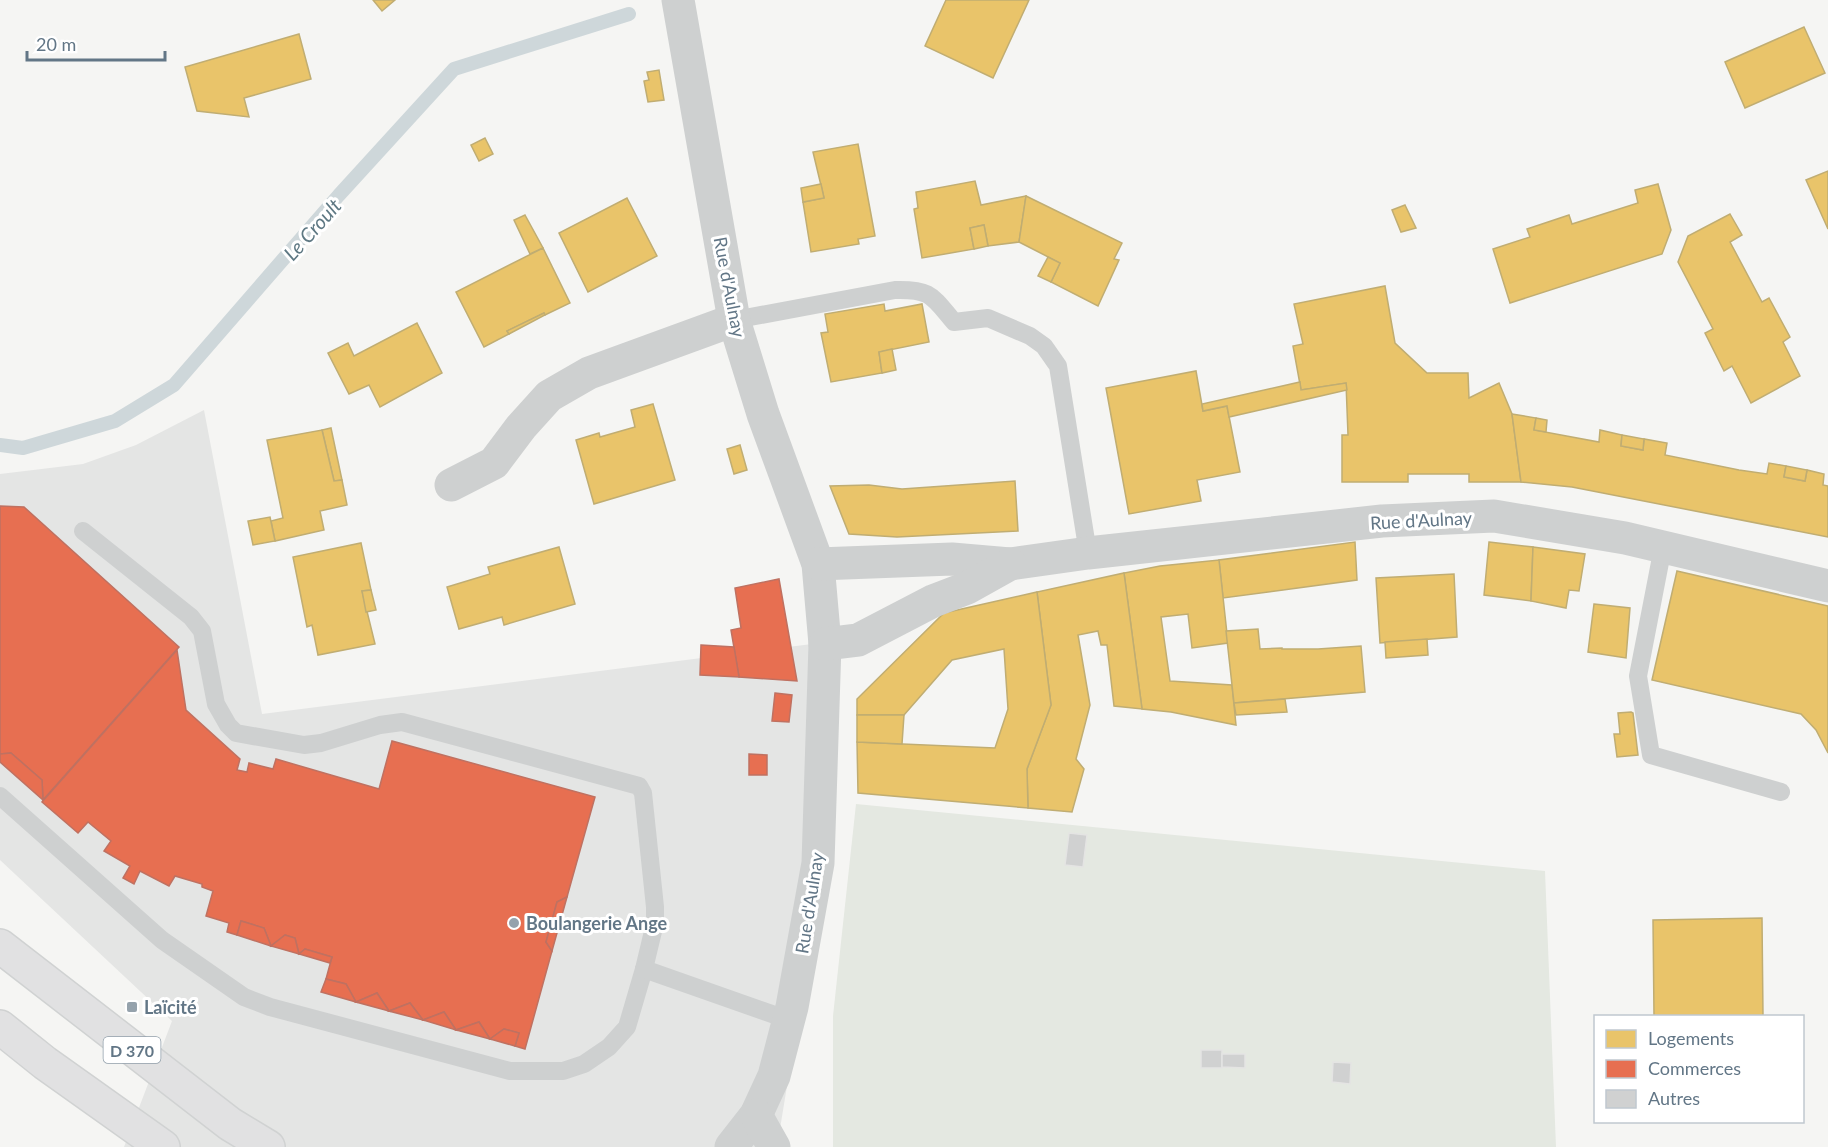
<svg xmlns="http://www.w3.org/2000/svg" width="1828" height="1147" font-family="Lato,sans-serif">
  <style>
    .built { fill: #e4e5e4 }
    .green { fill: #e4e8e1 }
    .homes { fill: #e9c46a; stroke: #c0ad72; stroke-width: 1.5 }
    .shops { fill: #e76f51; stroke: #bf7161; stroke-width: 1.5 }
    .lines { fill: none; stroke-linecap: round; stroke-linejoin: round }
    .stream { stroke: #ced7da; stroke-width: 14 }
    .building { fill: #d0d1d1; stroke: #e4e4e3; stroke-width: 1.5 }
    .primary-casing { stroke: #d0d2d2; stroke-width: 36 }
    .service { stroke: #ced0d0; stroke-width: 18 }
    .minor { stroke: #ced0d0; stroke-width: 33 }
    .primary { stroke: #e1e1e2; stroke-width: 33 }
    .poi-dot { fill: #95a2ac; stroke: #fff; stroke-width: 2 }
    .labels { text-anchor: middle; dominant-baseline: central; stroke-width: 6; stroke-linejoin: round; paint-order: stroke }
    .shield { fill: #fff; stroke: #919faa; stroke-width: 1.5 }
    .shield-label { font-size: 16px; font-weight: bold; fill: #627686 }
    .street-label { font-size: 18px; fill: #627686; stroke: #fff }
    .poi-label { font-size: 18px; font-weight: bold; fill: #627686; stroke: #fff; text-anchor: start }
    .water-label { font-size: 20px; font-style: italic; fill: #5e7883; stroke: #fff }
  </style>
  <rect width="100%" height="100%" fill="#f5f5f3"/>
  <path class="built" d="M204,410L262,714L812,644L834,799L777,1147H124L172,1021L0,860V474L83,464L136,445Z"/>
  <path class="green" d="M856,804L1545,871L1556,1147H833V1016Z"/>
  <g class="homes">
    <path d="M373,0H395L382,11Z"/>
    <path d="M946,0H1029L993,78L925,46Z"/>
    <path d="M1804,27L1825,73L1745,108L1725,62Z"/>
    <path d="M299,34L311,79L244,98L249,117L197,111L185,67Z"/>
    <path d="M659,70L664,100L648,102L644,81L649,80L647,72Z"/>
    <path d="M485,138L493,154L479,161L471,145Z"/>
    <path d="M858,144L875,236L858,239L859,244L811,252L803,202L824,198L813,152Z"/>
    <path d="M1828,171V229L1806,180Z"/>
    <path d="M975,181L981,205L1026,196L1019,242L988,246L984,225L970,228L974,249L922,258L914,209L918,208L916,192Z"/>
    <path d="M821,184L824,198L803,202L801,188Z"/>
    <path d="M1658,184L1671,230L1662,254L1510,303L1493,249L1530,237L1527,229L1569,215L1572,224L1638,203L1635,190Z"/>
    <path d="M1026,196L1122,243L1114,259L1119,260L1098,306L1051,282L1060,263L1019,242Z"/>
    <path d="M627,198L657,256L588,292L559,233Z"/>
    <path d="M1405,205L1416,228L1401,232L1392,210Z"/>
    <path d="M1730,214L1742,235L1730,242L1762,302L1769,298L1790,337L1783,342L1800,376L1751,403L1732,366L1724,371L1705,333L1713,329L1678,262L1688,236Z"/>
    <path d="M525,215L543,248L530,254L514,220Z"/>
    <path d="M984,225L988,246L974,249L970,228Z"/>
    <path d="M543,248L570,303L545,315L544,313L507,331L509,334L484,347L456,292Z"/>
    <path d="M1048,257L1060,263L1051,282L1038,276Z"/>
    <path d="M1385,286L1395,343L1427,373H1468L1469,398L1499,383L1512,414L1521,482H1469V474H1408V482H1342V435H1348L1346,383L1301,390L1293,346L1303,344L1294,304Z"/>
    <path d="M884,304L885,311L922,304L929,342L879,352L882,373L831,382L821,333L828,332L825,314Z"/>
    <path d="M544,313L545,315L509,334L507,331Z"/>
    <path d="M417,323L442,373L380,407L369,385L349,394L328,353L348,343L354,356Z"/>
    <path d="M892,349L896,370L882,373L879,352Z"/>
    <path d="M1196,371L1203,411L1227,406L1240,472L1197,480L1201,501L1129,514L1106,388Z"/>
    <path d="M1300,382L1301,390L1346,383L1347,390L1229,417L1227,406L1203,411L1202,404Z"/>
    <path d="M653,404L675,480L594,504L576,440L599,433L600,437L635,427L631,410Z"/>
    <path d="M1512,414L1536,418L1534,430L1599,442L1600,430L1622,435L1621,446L1643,450L1644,439L1667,443L1665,455L1739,470L1767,474L1769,463L1786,466L1784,477L1805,481L1807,470L1824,474L1823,485L1828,486V537L1572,487L1521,482Z"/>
    <path d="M1536,418L1547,420L1546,432L1534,430Z"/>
    <path d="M331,428L342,480L334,481L322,430Z"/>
    <path d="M322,430L334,481L342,480L347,505L320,511L324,530L275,541L271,521L283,518L267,440Z"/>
    <path d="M1622,435L1644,439L1643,450L1621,446Z"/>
    <path d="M740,445L747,470L734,474L727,449Z"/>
    <path d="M1786,466L1807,470L1805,481L1784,477Z"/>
    <path d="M1015,481L1018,531L897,537L849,534L830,486L869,485L902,489Z"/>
    <path d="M270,517L275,541L253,545L248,521Z"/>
    <path d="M1355,542L1357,580L1223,598L1219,560Z"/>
    <path d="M1489,542L1533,547L1531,601L1484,595Z"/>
    <path d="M361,543L371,590L362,591L375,644L318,655L312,625L307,627L293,557Z"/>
    <path d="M559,547L575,604L504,625L502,617L459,629L447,587L490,574L488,567Z"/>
    <path d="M1533,547L1585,554L1579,591L1569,590L1566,608L1531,601Z"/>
    <path d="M1219,560L1228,643L1192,648L1188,614L1161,617L1170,681L1232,685L1236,725L1171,712L1142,709L1124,573L1160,566Z"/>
    <path d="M1677,571L1828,606V753L1816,730L1801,714L1652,680Z"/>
    <path d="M1124,573L1142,709L1114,706L1107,645H1101L1098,631L1078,635L1090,705L1076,759L1084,769L1072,812L1028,808L1027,769L1051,705L1037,592Z"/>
    <path d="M1454,574L1457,637L1380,643L1376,578Z"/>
    <path d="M371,590L376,610L366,612L362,591Z"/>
    <path d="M1037,592L1051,705L1027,769L1028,808L858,793L857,742L995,748L1008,709L1004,649L952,660L904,715H857V699L944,613Z"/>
    <path d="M1594,604L1630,608L1626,658L1588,652Z"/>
    <path d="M1258,629L1260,649L1282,648V649H1318L1361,646L1365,692L1234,703L1226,631Z"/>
    <path d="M1427,639L1428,655L1386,658L1385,642Z"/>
    <path d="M1285,699L1287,712L1236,715L1234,703Z"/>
    <path d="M1631,712L1633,713L1638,755L1617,757L1614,734H1620L1618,713Z"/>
    <path d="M857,715H904L902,744L857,742Z"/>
    <path d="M1762,918L1763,1016H1654L1653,920Z"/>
  </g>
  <g class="shops">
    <path d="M0,506L24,507L179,647L43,800L42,780L11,753L0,754Z"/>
    <path d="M779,579L797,681L739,677L731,630L741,628L735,588Z"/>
    <path d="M701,645L734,647L739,677L700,675Z"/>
    <path d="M177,650L186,710L240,759L237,770L247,772L249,763L273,769L276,759L379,789L392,741L595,797L567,897L557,902L546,942L552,951L525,1049L515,1046L519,1033L504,1029L490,1039L479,1022L456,1030L444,1012L423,1020L410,1003L389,1011L377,993L356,1002L346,984L326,979L332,957L305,949L299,954L295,938L285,935L271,946L264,928L241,921L237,935L227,932L229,923L206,916L213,891L202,887V884L175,876L169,886L140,871L134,884L123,878L130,866L104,851L111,841L88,822L78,833L42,802Z"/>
    <path d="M775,693L792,695L789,722L772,721Z"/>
    <path d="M11,753L42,780L43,800L0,762V754Z"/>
    <path d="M749,754L767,755V775H749Z"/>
    <path d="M567,897L552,951L546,942L557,902Z"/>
    <path d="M241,921L264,928L271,946L237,935Z"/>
    <path d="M285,935L295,938L299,954L271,946Z"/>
    <path d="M305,949L332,957L330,963L299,954Z"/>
    <path d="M326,979L346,984L356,1002L321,992Z"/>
    <path d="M377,993L389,1011L356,1002Z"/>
    <path d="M410,1003L423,1020L389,1011Z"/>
    <path d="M444,1012L456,1030L423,1020Z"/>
    <path d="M479,1022L490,1039L456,1030Z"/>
    <path d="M504,1029L519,1033L515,1046L490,1039Z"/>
  </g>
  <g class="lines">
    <path class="stream" d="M0,445L23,448L115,421L174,385L339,195L454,69L629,14"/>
  </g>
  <g class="building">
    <path d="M1069,833L1087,835L1083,867L1065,865Z"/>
    <rect x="1201" y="1050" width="21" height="18"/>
    <path d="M1222,1054H1245V1068L1222,1067Z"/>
    <path d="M1333,1062L1351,1063L1350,1084L1332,1082Z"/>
  </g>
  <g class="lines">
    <defs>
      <g id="primary">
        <path d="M0,946L230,1124L268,1147"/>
        <path d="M0,1027L45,1063L163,1147"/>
      </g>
    </defs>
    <use href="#primary" class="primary-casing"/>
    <g class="service">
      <path d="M734,320L895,290C931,289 932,296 954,322L988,318L1030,336L1044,346L1058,366L1088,553"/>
      <path d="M1663,547L1638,676L1651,755L1781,792"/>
      <path d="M0,796L162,940L244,997L270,1007L510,1071H563L584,1064L609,1047L627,1027L644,969L655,923V907L643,793L639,786L402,722L380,725L321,743L304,745L236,733L228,725L216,704L202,631L191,617L83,531"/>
      <path d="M644,969L789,1020"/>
    </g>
    <g class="minor">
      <path d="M678,0L734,320L763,414L818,564L825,644L818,863L792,1007L774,1076L756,1115L731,1147"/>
      <path d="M451,485L494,463L521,427L549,396L589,373L734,320"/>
      <path d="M818,564L952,559L1010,564L1088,553L1382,521L1494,516L1625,538L1828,586"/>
      <path d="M825,644L858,640L933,601L967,588L1010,564"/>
      <path d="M756,1115L774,1147"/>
    </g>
    <use href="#primary" class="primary"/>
  </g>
  <g class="poi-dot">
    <circle cx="514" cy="923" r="6"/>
    <rect x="126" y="1001" width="12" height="12" rx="3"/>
  </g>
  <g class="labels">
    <rect class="shield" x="103.5" y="1037" width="57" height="26" rx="4.5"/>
    <g class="shield-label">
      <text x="132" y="1050">D 370</text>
    </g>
    <g class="street-label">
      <text transform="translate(730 287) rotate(79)">Rue d'Aulnay</text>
      <text transform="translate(1421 520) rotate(-3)">Rue d'Aulnay</text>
      <text transform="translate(809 903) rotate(-81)">Rue d'Aulnay</text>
    </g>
    <g class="poi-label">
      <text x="526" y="923">Boulangerie Ange</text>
      <text x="144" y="1007">Laïcité</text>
    </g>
    <g class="water-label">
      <text transform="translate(312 229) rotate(-48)">Le Croult</text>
    </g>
  </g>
  <rect x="1594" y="1015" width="210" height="108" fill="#ffffff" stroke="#c0c8cf" stroke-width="1.5"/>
  <rect x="1606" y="1030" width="30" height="18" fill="#e9c46a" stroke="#c0c8cf" stroke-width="1.5"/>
  <text x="1648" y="1045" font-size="18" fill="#627686">Logements</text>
  <rect x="1606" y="1060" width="30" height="18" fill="#e76f51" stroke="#c0c8cf" stroke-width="1.5"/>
  <text x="1648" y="1075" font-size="18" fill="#627686">Commerces</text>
  <rect x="1606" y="1090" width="30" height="18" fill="#d0d1d1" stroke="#c0c8cf" stroke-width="1.5"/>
  <text x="1648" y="1105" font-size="18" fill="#627686">Autres</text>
  <path d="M27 51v9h138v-9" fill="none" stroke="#627686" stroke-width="3"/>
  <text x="36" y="51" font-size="18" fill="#627686" stroke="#ffffff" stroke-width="4.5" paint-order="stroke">20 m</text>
</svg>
